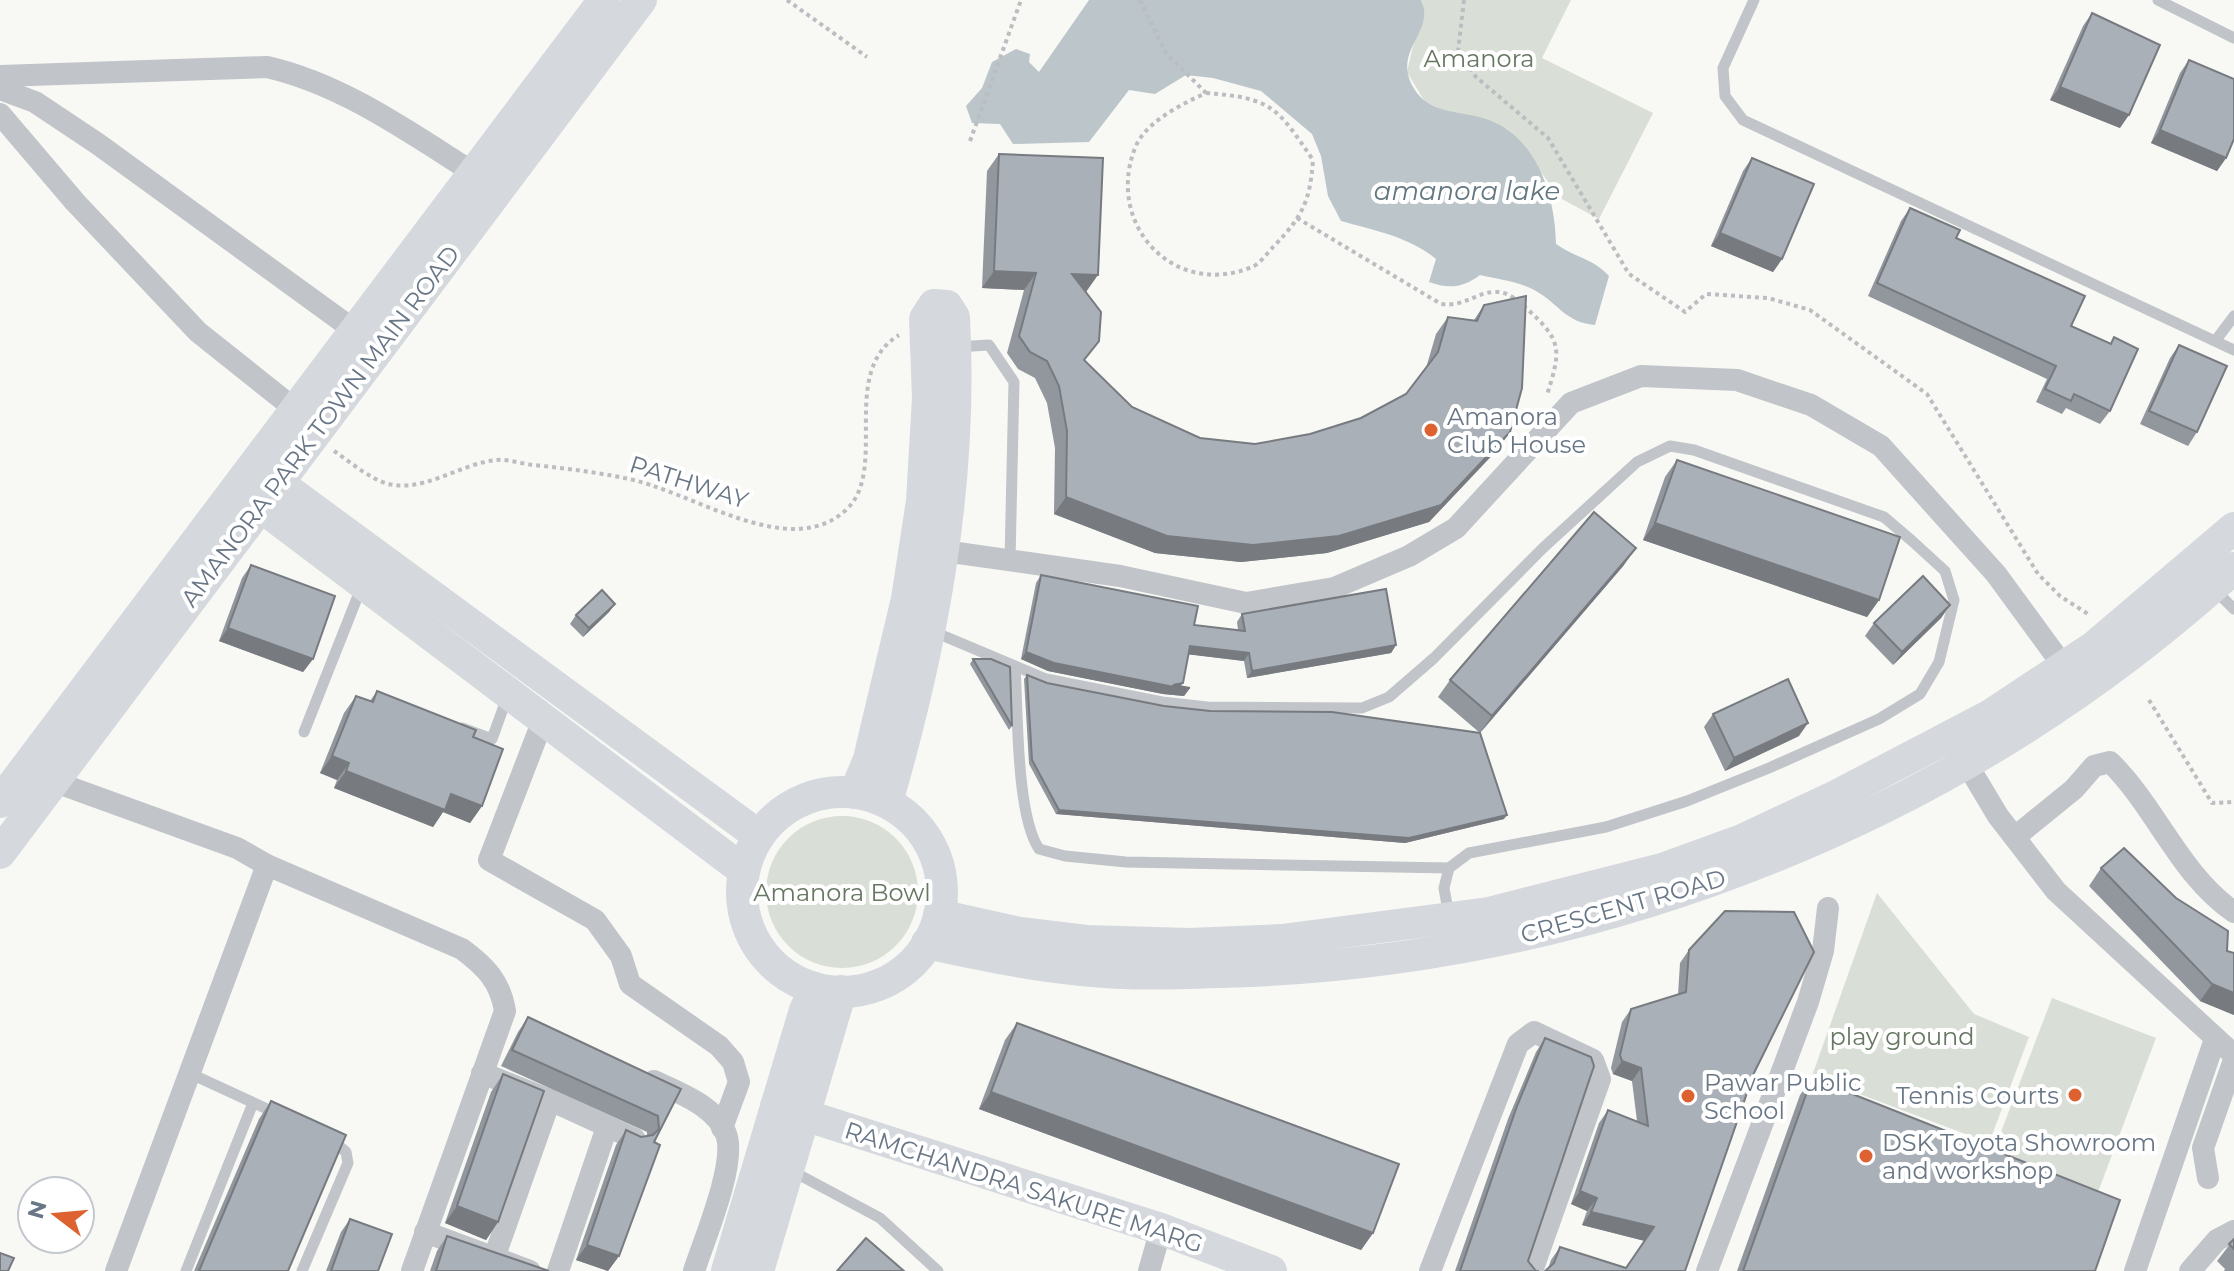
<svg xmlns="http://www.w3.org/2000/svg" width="2234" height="1271" font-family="Montserrat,sans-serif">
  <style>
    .green { fill: #d9ded6 }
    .water { fill: #bbc5ca }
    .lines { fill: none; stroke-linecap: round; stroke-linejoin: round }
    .path { stroke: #bbbdc0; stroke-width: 4; stroke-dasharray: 4 4; stroke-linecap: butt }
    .lane { stroke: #c1c4c8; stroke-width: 11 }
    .street { stroke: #c1c4c8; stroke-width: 22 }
    .secondary { stroke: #d5d9dd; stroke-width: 32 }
    .wall { fill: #92979d }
    .shaded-wall { fill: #777b80 }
    .building { fill: #aab0b7; stroke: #777b80; stroke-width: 2 }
    .poi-dot { fill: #dd6230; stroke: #fff; stroke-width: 3 }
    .labels { text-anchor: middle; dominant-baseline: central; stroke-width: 8; stroke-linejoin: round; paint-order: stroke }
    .park-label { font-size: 24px; fill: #667762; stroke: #fff }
    .poi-label { font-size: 24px; fill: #687685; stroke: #fff; text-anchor: start }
    .street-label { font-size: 24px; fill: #687685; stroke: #fff }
    .water-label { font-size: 26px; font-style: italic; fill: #637780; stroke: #fff }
  </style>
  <rect width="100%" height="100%" fill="#f8f8f5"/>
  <g class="green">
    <path d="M1421,0H1571L1542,58L1653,113L1599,219L1560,198L1532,160L1489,120L1445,111L1425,102L1407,72L1423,4Z"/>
    <circle cx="842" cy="892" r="76"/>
    <path d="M1877,893L1974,1014L2029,1037L1989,1143L1812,1076Z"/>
    <path d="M2052,998L2156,1038L2098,1192L1993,1153Z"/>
  </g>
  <path class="water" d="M1089,0H1421C1436,32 1392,50 1413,87C1429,116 1463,110 1489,120C1538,139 1555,196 1556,244C1574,257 1594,259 1609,276L1595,325C1565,322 1560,305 1536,291C1521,282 1497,279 1480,275C1463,288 1448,289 1429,282L1436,259C1410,237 1373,230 1341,221L1328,196L1321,156L1312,134L1261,91L1213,78L1186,75L1155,94L1129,90L1089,142L1013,144L1000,124L972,123L966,106L982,88L992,62L1016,49L1030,54L1029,62L1039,72Z"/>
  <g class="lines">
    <g class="path">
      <path d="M787,0L867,57"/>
      <path d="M1140,0L1166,53L1206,93"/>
      <path d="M1464,0L1458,51L1476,77L1548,138L1629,274L1685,312L1706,294L1768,298L1810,310L1927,394L2038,574L2060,596L2088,614"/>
      <path d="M1206,93C1272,98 1277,107 1313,160C1310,201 1303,216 1274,246C1268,252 1260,264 1252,267C1174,299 1105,225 1135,148C1145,122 1182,104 1206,93Z"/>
      <path d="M970,141L1021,0"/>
      <path d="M1297,218L1441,304C1465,307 1474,293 1494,292C1508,291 1517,300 1526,308C1563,341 1561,350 1547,395"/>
      <path d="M334,451C349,461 364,474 380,481C418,498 459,463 497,460C509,459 522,464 533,465C564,468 594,472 624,478C689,489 790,564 847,509C889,468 838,372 899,335"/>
      <path d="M2149,700L2212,803L2234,802"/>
    </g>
    <g class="lane">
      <path d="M1754,0L1723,68L1725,96L1743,120L2234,350"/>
      <path d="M2158,0L2234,38"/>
      <path d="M2216,340L2234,316"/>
      <path d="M956,347L989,345L1014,382L1010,560"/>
      <path d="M2213,588L2234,609"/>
      <path d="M932,631L1046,679L1162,702L1207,707L1362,708L1389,697L1434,658L1543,548L1637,462L1670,446L1694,450L1884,517L1911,540L1945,571L1954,600L1939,662L1920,694L1879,719L1769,768L1687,801L1606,827L1469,853L1449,868L1444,888L1449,916"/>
      <path d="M1015,667C1018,711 1016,815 1039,849L1065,856L1126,862L1449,868"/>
      <path d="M462,728L492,739L508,695"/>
      <path d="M304,732L361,588"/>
      <path d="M189,1073L280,1115"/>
      <path d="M792,1171L880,1218L938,1271"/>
      <path d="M186,1271L253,1103"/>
      <path d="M302,1271L348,1163L346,1152L331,1139"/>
    </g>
    <g class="street">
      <path d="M0,76L267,67C342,84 409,132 474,173"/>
      <path d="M0,89L35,102L98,144L365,338"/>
      <path d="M0,114L75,202L198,332L296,410"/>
      <path d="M944,551L1120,576L1246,603L1334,588L1409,556L1456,528L1571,403L1641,376L1737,380L1811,405L1881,446L1996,574L2064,667"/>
      <path d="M543,720L489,860L595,920L621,956L630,984L719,1046L733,1062L739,1082L722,1128"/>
      <path d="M1958,749L1998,816L2056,891L2234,1055"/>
      <path d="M44,778L237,848L267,865L462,949C486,967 500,981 505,1011L412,1271"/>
      <path d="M2015,837L2074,789L2094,766L2110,762C2156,807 2180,875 2234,912"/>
      <path d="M482,1073L550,1100L494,1258"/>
      <path d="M654,1081C679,1093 719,1107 727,1137C735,1167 704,1240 694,1271"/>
      <path d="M550,1100L635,1139"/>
      <path d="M2208,1178L2203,1148L2234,1060"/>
      <path d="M425,1232L530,1271"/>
      <path d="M116,1271L267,865"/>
      <path d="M558,1271L607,1127"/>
      <path d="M1149,1271L1161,1229"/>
      <path d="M1430,1271L1518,1044L1534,1032L1593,1060L1600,1079L1532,1271"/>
      <path d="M1707,1271L1808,1002L1823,951L1828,908"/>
      <path d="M2135,1271L2215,1039"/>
      <path d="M2190,1271L2217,1240L2234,1231"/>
    </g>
    <g class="secondary">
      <path d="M278,483L759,836"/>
      <path d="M260,506L743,870"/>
      <circle cx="842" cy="892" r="100"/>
      <path d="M855,793L869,759L907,599L922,501L928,398L925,319L934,305L947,306L954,317C963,483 933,643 887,802"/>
      <path d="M0,802L604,0"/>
      <path d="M0,853L641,0"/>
      <path d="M939,915L1020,933L1086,941L1189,944L1282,940L1489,913L1662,869L1742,840L1836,796L1989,716L2095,646L2234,528"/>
      <path d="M927,943C978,954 1029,965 1081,970C1137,976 1194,973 1251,971C1612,955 1966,813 2234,568"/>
      <path d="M776,1106L1161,1229L1271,1271"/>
      <path d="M727,1271L805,1010L815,988"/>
      <path d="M758,1271L841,991"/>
    </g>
  </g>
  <g class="wall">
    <path d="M2092,13L2120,128L2050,100L2083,26Z"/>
    <path d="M2189,60L2226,158L2217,171L2151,143L2180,73Z"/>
    <path d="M999,154L1086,292L1085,361L1132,407L1200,438L1255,444L1310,434L1361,418L1406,394L1426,368L1436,334L1448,317L1474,320L1484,305L1498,449L1429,522L1327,553L1241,562L1155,553L1054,514L1055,448L1047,403L1035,378L1018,369L1007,353L1024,290L982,288L987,171Z"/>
    <path d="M1752,158L1782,259L1773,272L1711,246L1743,171Z"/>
    <path d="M1910,208L1956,238L2071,326L2110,344L2114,337L2110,411L2100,424L2066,408L2062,414L2036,402L2047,379L1868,296L1901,221Z"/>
    <path d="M2179,345L2197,432L2188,446L2140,424L2170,358Z"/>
    <path d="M1677,460L1879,600L1867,617L1643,540L1665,477Z"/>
    <path d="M251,565L313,659L303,672L219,641L242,578Z"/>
    <path d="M1624,565L1480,733L1504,819L1405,843L1056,814L1029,764L1024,679L1027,675L1047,683L1164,706L1210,711L1480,733L1438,697L1450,680Z"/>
    <path d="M1041,575L1194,625L1238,630L1237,622L1242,614L1396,645L1391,653L1247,678L1244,661L1188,654L1180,686L1190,688L1184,696L1163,694L1048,671L1021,659L1036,583Z"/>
    <path d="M615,604L609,612L583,637L570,624L576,615Z"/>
    <path d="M1950,605L1941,618L1893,665L1865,636L1874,623Z"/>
    <path d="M973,659L1012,726L1009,730L970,664Z"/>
    <path d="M377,691L473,737L482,806L470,823L443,812L433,827L334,788L337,780L320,773L344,713L356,696L370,701Z"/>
    <path d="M1713,714L1799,736L1725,771L1704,727Z"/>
    <path d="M2101,868L2227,951L2234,953V1015L2200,1001L2089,886Z"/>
    <path d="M1689,950L1754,1073L1685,1271L1548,1269L1551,1260L1560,1247L1626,1268L1645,1241L1582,1225L1587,1211L1571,1204L1599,1123L1608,1110L1637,1121L1632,1081L1613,1074L1611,1068L1622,1022L1631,1009L1678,995L1680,963Z"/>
    <path d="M528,1017L681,1089L654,1142L619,1256L608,1271L576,1260L616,1145L626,1130L641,1137L647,1136V1132L501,1066L518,1032Z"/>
    <path d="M1017,1023L1373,1233L1361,1250L979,1109L1005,1040Z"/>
    <path d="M1545,1038L1528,1261L1536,1271H1539H1455L1508,1119L1536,1052Z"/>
    <path d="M503,1074L498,1222L486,1240L445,1223L491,1092Z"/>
    <path d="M1812,1078L2095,1271H1737L1800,1095Z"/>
    <path d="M271,1101L288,1271H194L259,1119Z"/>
    <path d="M350,1219L378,1271H326L341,1232Z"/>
    <path d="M447,1236L549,1271H430L437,1251Z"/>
    <path d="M2234,1239V1271H2224L2225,1269L2217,1261Z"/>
  </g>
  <g class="shaded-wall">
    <path d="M2060,87L2129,115L2120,128L2050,100Z"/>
    <path d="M2160,130L2226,158L2217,171L2151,143Z"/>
    <path d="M1720,233L1782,259L1773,272L1711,246Z"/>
    <path d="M994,271L1036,273L1024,290L982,288Z"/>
    <path d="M1072,274L1098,275L1086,292Z"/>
    <path d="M1510,432L1498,449L1429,522L1327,553L1241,562L1155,553L1054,514L1066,497Z"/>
    <path d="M1655,523L1879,600L1867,617L1643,540Z"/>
    <path d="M1636,548L1624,565L1480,733L1492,716Z"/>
    <path d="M615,604L609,612L583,637L589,628Z"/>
    <path d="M1950,605L1941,618L1893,665L1902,652Z"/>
    <path d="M228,628L313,659L303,672L219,641Z"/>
    <path d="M1396,645L1391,653L1247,678L1252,671Z"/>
    <path d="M1190,646L1249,653L1244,661L1185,654Z"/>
    <path d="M1026,652L1173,685L1183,683L1180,687L1190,688L1184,696L1163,694L1048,671L1021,659Z"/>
    <path d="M1808,723L1799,736L1725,771L1734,758Z"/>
    <path d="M332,756L349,763L337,780L320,773Z"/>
    <path d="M346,771L451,794L482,806L470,823L443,812L433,827L334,788Z"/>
    <path d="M1059,810L1507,815L1504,819L1405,843L1056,814Z"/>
    <path d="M2212,984L2234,993V1015L2200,1001Z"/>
    <path d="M1622,1061L1641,1068L1632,1081L1613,1074Z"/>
    <path d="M991,1092L1373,1233L1361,1250L979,1109Z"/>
    <path d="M1580,1191L1597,1198L1587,1211L1571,1204Z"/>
    <path d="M457,1206L498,1222L486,1240L445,1223Z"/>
    <path d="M1591,1212L1654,1227L1645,1241L1582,1225Z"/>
    <path d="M587,1245L619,1256L608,1271L576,1260Z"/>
  </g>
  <g class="building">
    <path d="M2092,13L2160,45L2129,115L2060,87Z"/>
    <path d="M2189,60L2234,79V139L2226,158L2160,130Z"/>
    <path d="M999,154L1103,158L1098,275L1072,274L1101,312L1099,341L1084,360L1132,407L1200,438L1255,444L1310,434L1361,418L1406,394L1438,352L1448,317L1477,321L1484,305L1526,296L1522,388L1510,432L1441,505L1339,536L1253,545L1167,536L1066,497L1067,431L1059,386L1047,361L1030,352L1019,336L1036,273L994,271Z"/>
    <path d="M1752,158L1814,184L1782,259L1720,233Z"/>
    <path d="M1910,208L1960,230L1956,238L2085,296L2071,326L2111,344L2114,337L2138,349L2110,411L2074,394L2071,401L2045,389L2056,366L1877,283Z"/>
    <path d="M2179,345L2227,366L2197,432L2149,411Z"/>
    <path d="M1677,460L1900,537L1879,600L1655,523Z"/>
    <path d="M1594,512L1636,548L1492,716L1450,680Z"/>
    <path d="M251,565L335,596L313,659L228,628Z"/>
    <path d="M1041,575L1198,606L1194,625L1245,631L1242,614L1386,589L1396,645L1252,671L1249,653L1190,646L1183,683L1173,685L1190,688L1169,686L1054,663L1026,652Z"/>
    <path d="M1923,576L1950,605L1902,652L1874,623Z"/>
    <path d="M602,590L615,604L589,628L576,615Z"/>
    <path d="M973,659H991L1010,667L1012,726Z"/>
    <path d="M1027,675L1047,683L1164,706L1210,711L1332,712L1480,733L1507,815L1409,838L1059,810L1032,760Z"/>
    <path d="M1788,679L1808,723L1734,758L1713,714Z"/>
    <path d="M377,691L476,730L473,737L503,749L482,806L451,794L445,810L346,771L349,763L332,756L356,696L373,702Z"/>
    <path d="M2124,848L2176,898L2228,931L2227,951L2234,953V993L2212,984L2101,868Z"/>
    <path d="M1725,911L1794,912L1814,952L1754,1073L1685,1271H1545L1554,1263L1560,1247L1626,1268L1654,1227L1591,1212L1597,1198L1580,1191L1608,1110L1648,1126L1641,1068L1622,1061L1620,1055L1631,1009L1686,992L1689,950Z"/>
    <path d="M528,1017L681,1089L654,1142L660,1145L619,1256L587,1245L626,1130L641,1137L653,1135L659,1129L658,1116L512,1050Z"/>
    <path d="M1017,1023L1399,1164L1373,1233L991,1092Z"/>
    <path d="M1545,1038L1591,1057L1594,1066L1528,1261L1536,1271H1539H1460L1517,1106Z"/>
    <path d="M503,1074L544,1091L498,1222L457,1206Z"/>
    <path d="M1812,1078L2120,1200L2095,1271H1743Z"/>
    <path d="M271,1101L346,1135L288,1271H199Z"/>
    <path d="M350,1219L392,1234L378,1271H331Z"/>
    <path d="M447,1236L549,1271H436Z"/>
    <path d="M866,1238L904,1271H837Z"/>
    <path d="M2234,1239V1249L2229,1244Z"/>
    <path d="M0,1253L14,1258L8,1271H0Z"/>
  </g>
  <g class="poi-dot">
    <circle cx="1431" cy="430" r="8"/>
    <circle cx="2075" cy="1095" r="8"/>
    <circle cx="1688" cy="1096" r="8"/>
    <circle cx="1866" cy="1156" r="8"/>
  </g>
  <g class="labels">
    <g class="park-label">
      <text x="1479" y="58">Amanora</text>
      <text x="842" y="892">Amanora Bowl</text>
      <text x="1902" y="1036">play ground</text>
    </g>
    <g class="poi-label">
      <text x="1447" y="416">Amanora<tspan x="1447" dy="28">Club House</tspan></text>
      <text x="1704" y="1082">Pawar Public<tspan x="1704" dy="28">School</tspan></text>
      <text x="2059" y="1095" text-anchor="end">Tennis Courts</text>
      <text x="1882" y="1142">DSK Toyota Showroom<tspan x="1882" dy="28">and workshop</tspan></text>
    </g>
    <g class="street-label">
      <text transform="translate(320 426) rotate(-53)">AMANORA PARK TOWN MAIN ROAD</text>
      <text transform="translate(689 482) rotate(18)">PATHWAY</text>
      <text transform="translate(1623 906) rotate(-16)">CRESCENT ROAD</text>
      <text transform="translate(1024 1187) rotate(18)">RAMCHANDRA SAKURE MARG</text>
    </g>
    <g class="water-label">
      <text x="1467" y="191">amanora lake</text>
    </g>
  </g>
  <g transform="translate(56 1215) rotate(286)"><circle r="38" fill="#ffffff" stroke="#c3c8ce" stroke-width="2"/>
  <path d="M0-6L14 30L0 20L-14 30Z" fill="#dd6230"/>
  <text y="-12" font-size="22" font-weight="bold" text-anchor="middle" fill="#687685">N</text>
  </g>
</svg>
